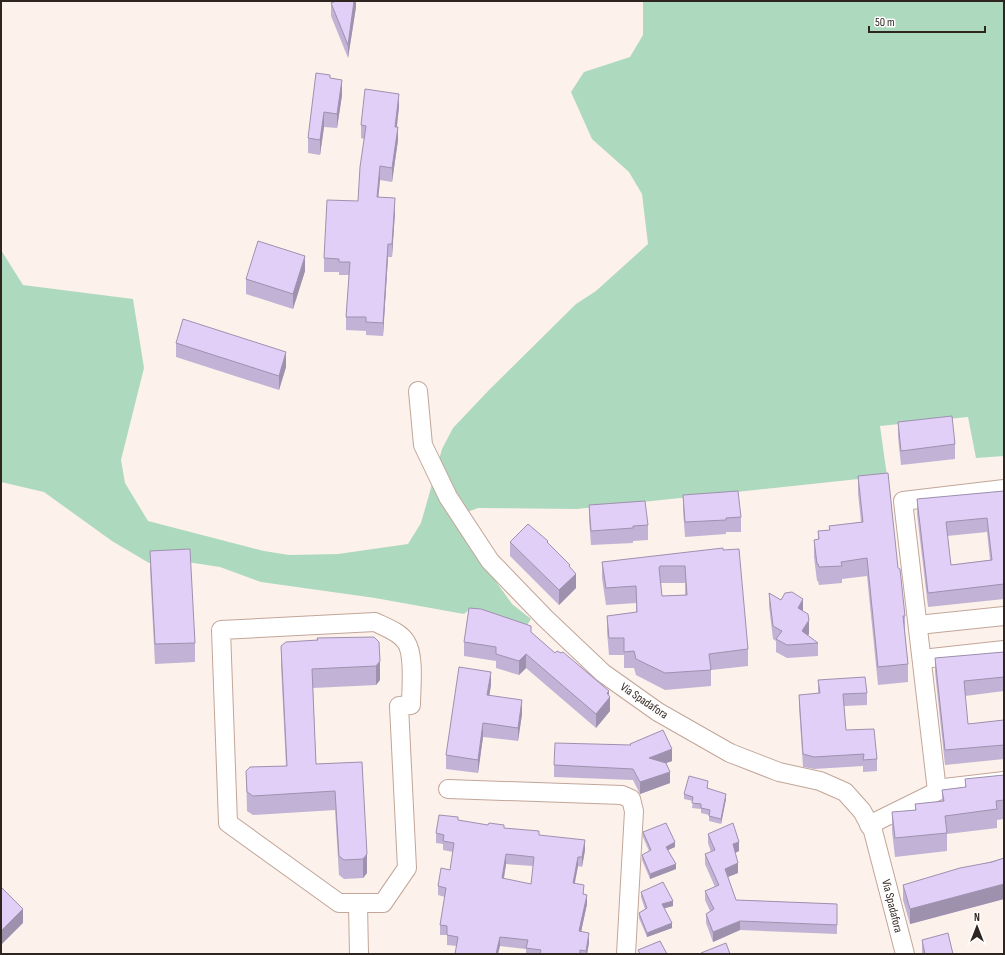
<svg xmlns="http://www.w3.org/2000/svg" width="1005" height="955" font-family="'Sofia Sans Condensed',sans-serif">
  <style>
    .green { fill: #add9be }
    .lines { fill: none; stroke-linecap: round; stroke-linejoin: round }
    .minor-casing { stroke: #c1a699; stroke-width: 20 }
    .minor { stroke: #fff; stroke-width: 18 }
    .wall { fill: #c2b2d5; fill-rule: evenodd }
    .shaded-wall { fill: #9e91ae }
    .building { fill: #e2cff8; stroke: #9e91ae; fill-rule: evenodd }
    .labels { text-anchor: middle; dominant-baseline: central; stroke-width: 4; stroke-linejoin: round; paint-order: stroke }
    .street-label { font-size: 12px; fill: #2f2520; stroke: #fff }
  </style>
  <rect width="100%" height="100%" fill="#fdf1eb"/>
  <path class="green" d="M643,1H1004V456L976,458L968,417L880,426L887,476L577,509L478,508L451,518L512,604L531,619L524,630L471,608L464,614L375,598L261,582L220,567L187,562L149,563L112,541L44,492L1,482V250L23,285L133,299L144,368L121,460L125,483L148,521L264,551L289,555L338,554L408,544L421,523L442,449L453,428L489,390L576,304L596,291L648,244L642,194L629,172L592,139L571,92L584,72L630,57L643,35Z"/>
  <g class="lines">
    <defs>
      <g id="minor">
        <path d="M418,391L423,445L448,497L490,561L545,618L603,673L658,712L730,753L779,772L820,781L845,792L862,811L873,831L905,954"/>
        <path d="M375,622C385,627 400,632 406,642C415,655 411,689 411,705L399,706L407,868L383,903H339L228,823L221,630Z"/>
        <path d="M918,625L1004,616"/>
        <path d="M922,659L1004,650"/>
        <path d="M448,789L622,795L631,799L634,811L626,954"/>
        <path d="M937,791L903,501L1004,489"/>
        <path d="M869,825L944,788L1004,781"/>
        <path d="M358,904L359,954"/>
      </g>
    </defs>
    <use href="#minor" class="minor-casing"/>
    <use href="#minor" class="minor"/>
  </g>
  <g class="wall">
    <path d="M356,1V7L348,58L331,16V3Z"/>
    <path d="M330,78L342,95L337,128L324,127L320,155L308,153V138Z"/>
    <path d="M399,107L397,127L398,140L392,182L380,180L378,197L395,212L392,257H388L383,336L366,335V331L346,330V317L349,275H339V272H324V258L358,201L364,139L361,138V125Z"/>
    <path d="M305,271L293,309L246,294V279Z"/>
    <path d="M176,343L286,367L279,390L176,357Z"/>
    <path d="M898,422L955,444V459L901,465L898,437Z"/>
    <path d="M858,476L898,568L905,616V633L908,664V682L878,685L867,576L842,579V583L819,585L818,581H817L814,557V540L818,539V531L829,530V526L861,522L858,493Z"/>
    <path d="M1004,491V599L928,607L917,514V499ZM987,532L990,560L951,565L947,536Z"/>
    <path d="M683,495L741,517V532H726V534L685,537L683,510Z"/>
    <path d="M589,505L648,525V540L633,541V543L591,545L589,519Z"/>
    <path d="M510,542L548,543L570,568L576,588L559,605L510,556Z"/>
    <path d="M723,550L748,649V666L711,670V686L665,690L636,675L634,668H624V655H609L607,632V616L636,612V603L606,605L602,578V562ZM661,583H685V595L662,596Z"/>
    <path d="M150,551L195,643V662L155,664L150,570Z"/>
    <path d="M769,593L781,600L803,611L809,634L807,635L818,643V656L787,658L776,652V641L773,639L769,606Z"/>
    <path d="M531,632L555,653L609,695L610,711L596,728L526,668L519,675L496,668V661L464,656V642Z"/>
    <path d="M374,637L380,680L376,685L313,688L316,764L362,762L367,873L363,878L344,879L339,875L335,810L253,815L247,811L246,771L286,766L281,665V646L317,640V638Z"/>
    <path d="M1004,652V691L965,696L968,724L1004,720V759L945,765L935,672V658Z"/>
    <path d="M818,680L867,693V705L844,706L846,730L877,759V771L863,772V766L814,769L803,767L799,707V695L818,694Z"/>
    <path d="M491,685L489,696L522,714L518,741L483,737L478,773L446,769V755Z"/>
    <path d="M630,744L672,761L666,763L670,783L640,794L633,780L554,777V765L630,745Z"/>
    <path d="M1004,775V819L997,820V828L947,834V851L895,857L892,831V812L915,810V804L942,801V790L965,787V779Z"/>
    <path d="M708,786V789L726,799L721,824L709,821V815L701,813V809L692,808L693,801L684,799V794Z"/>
    <path d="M458,821L504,828L539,835L585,850L582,867L578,866L574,884L584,894L587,904L581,932L589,943L587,954H526V949L500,946H457L447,945V935H440V925L445,897L438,895V886L450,870L453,852L443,850V844L436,843V833ZM506,864L533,866L531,884L504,879Z"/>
    <path d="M643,832L675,847L668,850L676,869L650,879L642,860V855L649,851L643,837Z"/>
    <path d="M708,834L739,851L735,853L738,873L728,877L736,900L837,904V934L740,930L713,942L706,923V914L710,911L705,900V891L715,887L705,864V854L711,852L708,843Z"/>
    <path d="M1004,858V899L910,924L903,900V885Z"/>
    <path d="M641,892L673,906L664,908L672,928L647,937L639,918V913L645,909L641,897Z"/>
    <path d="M922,940L953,954H922Z"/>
  </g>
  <g class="shaded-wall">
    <path d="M354,1H356V7L348,58V45Z"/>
    <path d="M342,80V95L337,128V114Z"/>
    <path d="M399,94V107L395,140V127Z"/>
    <path d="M324,112V127L320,155V140Z"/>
    <path d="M398,127V140L392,182V168Z"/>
    <path d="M380,166V180L377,211V197Z"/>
    <path d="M395,198V212L392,257V244Z"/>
    <path d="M388,244V257L383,336V323Z"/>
    <path d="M305,256V271L293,309V294Z"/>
    <path d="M286,352V367L279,390V376Z"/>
    <path d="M570,565V579L576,574V588L559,605V590L569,566Z"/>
    <path d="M803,599V612L798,608Z"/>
    <path d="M809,620V634L802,644V631Z"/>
    <path d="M526,654V668L519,675V661Z"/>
    <path d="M380,661V680L376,685V666Z"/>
    <path d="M491,672V685L487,709V695Z"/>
    <path d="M609,691V698L610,697V711L596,728V714L607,693Z"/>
    <path d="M522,700V714L518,741V728Z"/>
    <path d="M483,723V737L478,773V760Z"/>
    <path d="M672,749V761L649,769V758Z"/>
    <path d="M670,772V783L640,794V782Z"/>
    <path d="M726,794V799L721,824V819Z"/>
    <path d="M585,840V850L582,867V857Z"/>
    <path d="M675,842V847L666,851V847Z"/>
    <path d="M739,842V851L733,854V844Z"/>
    <path d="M367,854V873L363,878V859Z"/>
    <path d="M506,854V864L502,888V878Z"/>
    <path d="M578,857V866L573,893V883Z"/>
    <path d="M738,863V873L725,878V869Z"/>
    <path d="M676,864V869L650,879V874Z"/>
    <path d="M1004,884V899L910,924V909Z"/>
    <path d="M587,895V904L579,941V931Z"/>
    <path d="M673,901V906L662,909V904Z"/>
    <path d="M23,909V923L1,945V931Z"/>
    <path d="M740,921V930L713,942V932Z"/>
    <path d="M672,923V928L647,937V933Z"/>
    <path d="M589,933V943L587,954H586Z"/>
    <path d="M500,937V946L498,954H496Z"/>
  </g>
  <g class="building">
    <path d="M336,1H354L348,45L331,3Z"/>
    <path d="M316,73L330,75V78L342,80L337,114L324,112L320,140L308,138Z"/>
    <path d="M365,89L399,94L395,127H398L392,168L380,166L377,197L395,198L392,244H388L383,323L366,322V317H346L350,262H339V259L324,258L327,200L358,201L360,167L366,126L361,125Z"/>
    <path d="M258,241L305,256L293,294L246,279Z"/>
    <path d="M183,319L286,352L279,376L176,343Z"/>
    <path d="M952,416L955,444L901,451L898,422Z"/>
    <path d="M888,473L898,568L900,569L905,616H903L908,664L878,667L867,558L841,562L842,566L819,567L818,564H817L814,540L819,539L818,531L830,530L829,526L863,522L858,476Z"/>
    <path d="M738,491L741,517L726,518V520L685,522L683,495Z"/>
    <path d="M1004,491V584L928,593L917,499ZM987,518L992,560L951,565L946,522Z"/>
    <path d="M645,501L648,525L633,526V528L591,531L589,505Z"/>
    <path d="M528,524L548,541L547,542L570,565L569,566L576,574L559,590L510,542Z"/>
    <path d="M723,548V550L739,549L748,649L709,654L711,670L665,673L636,659L634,651L624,652V638H609L607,616L637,612L636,586L606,588L602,562ZM660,566H685L687,595L662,596L659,568Z"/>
    <path d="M190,549L195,643L155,644L150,551Z"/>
    <path d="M792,592L803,599L798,608L808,614L809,620L802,631L818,643L787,645L776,639L782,631L773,626L769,593L781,600L785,593Z"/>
    <path d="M469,608L481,609L531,626V632L555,653L557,651L561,653L563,652L609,691L607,693L610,697L596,714L526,654L519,661L496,654V647L464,642Z"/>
    <path d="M374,637L379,642L380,661L376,666L312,669L316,764L362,762L367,854L363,859L344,860L339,856L335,791L253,796L247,792L246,771L250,767L287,766L281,646L286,642L318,640L317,638Z"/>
    <path d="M1004,652V677L964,681L968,724L1004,720V745L945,750L935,658Z"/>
    <path d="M459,667L491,672L487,695L522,700L518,728L483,723L478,760L446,755Z"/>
    <path d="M865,677L867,693L843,694L846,730L874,729L877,759L863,760L864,754L814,757L803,754L799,695L820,693L818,680Z"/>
    <path d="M663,730L672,749L649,758L666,763L670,772L640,782L633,769L554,765L555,743L631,745L630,744Z"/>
    <path d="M1004,775V800L996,801L997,809L945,816L947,833L895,838L892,812L916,810L915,804L944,801L942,790L966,787L965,779Z"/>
    <path d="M689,776L708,781L707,788L726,794L721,819L709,816L710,810L701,808V804L692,803L693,797L684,794Z"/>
    <path d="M439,815L458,817V820L488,825L489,823L504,825V828L539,831V835L585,840L582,857H578L573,883L584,885L583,894L587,895L579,931L589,933L586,951L580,950V954H540L541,950L526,948L528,940L500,937L496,954H455L458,937L447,935V926L440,925L446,888L438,886L441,868L450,870L454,843L443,841L444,835L436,833ZM506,854L534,857L531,884L502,878Z"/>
    <path d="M666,823L675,842L666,847L676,864L650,874L642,855L651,850L643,832Z"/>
    <path d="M733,823L739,842L733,844L738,863L725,869L736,900L837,904V925L740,921L713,932L706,914L714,909L705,891L719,885L705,854L715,850L708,834Z"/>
    <path d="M1004,858V884L910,909L903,885L960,868L992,862Z"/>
    <path d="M663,882L673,901L662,904L672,923L647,933L639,913L647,908L641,892Z"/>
    <path d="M1,887L23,909L1,931Z"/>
    <path d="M948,933L953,954H925L922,940Z"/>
    <path d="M660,941L667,954H640L638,950Z"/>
    <path d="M726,943L730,954H702L701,953Z"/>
  </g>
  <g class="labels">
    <g class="street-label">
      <text transform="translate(644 701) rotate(34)">Via Spadafora</text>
      <text transform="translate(892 906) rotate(76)">Via Spadafora</text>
    </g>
  </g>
  <rect width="1005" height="955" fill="none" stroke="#2f2520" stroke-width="4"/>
  <g transform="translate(977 927)" stroke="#ffffff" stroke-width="3" paint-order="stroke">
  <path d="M0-3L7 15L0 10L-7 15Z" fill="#2f2520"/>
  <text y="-6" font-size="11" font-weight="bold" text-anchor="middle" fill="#2f2520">N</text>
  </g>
  <path d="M869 26v6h116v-6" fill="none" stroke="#2f2520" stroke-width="2"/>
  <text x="875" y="26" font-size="12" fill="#2f2520" stroke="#ffffff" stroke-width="3" paint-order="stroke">50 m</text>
</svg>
